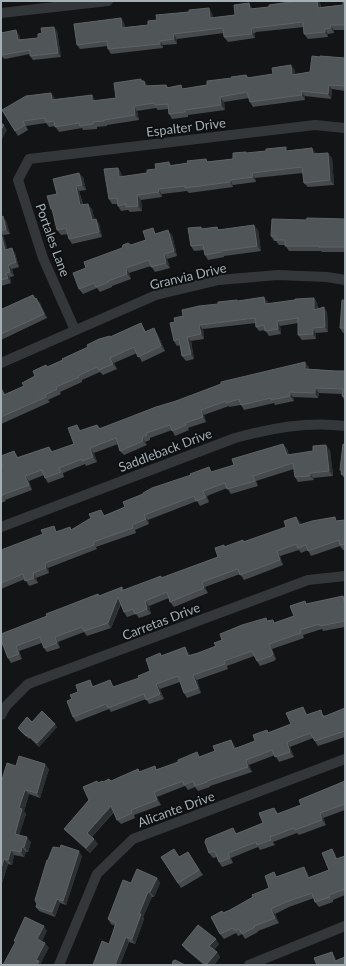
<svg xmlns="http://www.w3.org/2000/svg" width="346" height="966" font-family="Lato,sans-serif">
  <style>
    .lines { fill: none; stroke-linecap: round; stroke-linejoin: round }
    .minor { stroke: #34373a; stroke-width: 10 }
    .wall { fill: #464a4d }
    .shaded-wall { fill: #2d3032 }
    .building { fill: #505558; stroke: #5d6367 }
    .labels { text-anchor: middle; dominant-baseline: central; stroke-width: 4; stroke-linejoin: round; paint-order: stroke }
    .street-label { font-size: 13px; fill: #a4b0b6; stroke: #0e0f10 }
  </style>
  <rect width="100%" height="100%" fill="#131415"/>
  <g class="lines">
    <g class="minor">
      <path d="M1,13L108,1"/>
      <path d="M75,330L43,258L18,180L29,159L315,125L345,128"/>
      <path d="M1,363L156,295L219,280L278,275L327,277L345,280"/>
      <path d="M1,527L235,438C270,428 308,421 345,426"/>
      <path d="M1,715L6,706L28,684L308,580L345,576"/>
      <path d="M59,965L97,874L133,839L345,759"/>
      <path d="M249,965L345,926"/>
    </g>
  </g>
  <g class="wall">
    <path d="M345,1V30H334V33L328,34V37L308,39L304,34V27L256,32L254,34L255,38L228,42L224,37V33L177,39V44L163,45V48L111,54L108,49V46L80,49L77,45L121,18L124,23L125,27L148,25L212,13L213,18L235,15L249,3L252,9L320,3L321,7L343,5Z"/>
    <path d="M57,31L61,57L33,60L30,56V54L5,59L3,58L1,55V33L19,35L20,40L38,38Z"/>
    <path d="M320,57L345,58V91L332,89L331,99L305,96V100L253,107L250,102L249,98L224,102L225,110L188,115V117L172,119L169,114L168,109L158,110L156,108L137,111L139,120L107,125V126L97,127V129L83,130L82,128L59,132L55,126L49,127L46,123L26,126L28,130L18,136L2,110L55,98V99L92,95L95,101L116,98L143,81H144L148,86L166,85L168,87L184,89L207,85L232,78L246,75L249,78L295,70V74L310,72Z"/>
    <path d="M289,151L316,153V154L332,158L334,185L308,187L304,183L303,173L255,178L256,182L233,185V187L189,193L187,191L162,194V197L141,200L142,211L130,212L128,210L121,211L118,206L117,204H112L109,199L118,168L121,173L122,177L147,173L169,162L171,165L233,159L247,153Z"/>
    <path d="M83,177L86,190L79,191L83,204L92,209L94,219H96L99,224L102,237L72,244L69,239L68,234L61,235L57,230L53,212L51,209L57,194Z"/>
    <path d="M1,217L6,221L10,234L3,235L7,249L15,253L19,267L12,269L14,276L10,277L11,283L1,286Z"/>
    <path d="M345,219V252H322L321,251H289L285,245H279L276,241H274L271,236L306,220Z"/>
    <path d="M201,227L202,229L258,230L261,251L224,256V257L208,260L205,255L204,250L194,251L191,246Z"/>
    <path d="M157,233L172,235L177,256L167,259L170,268L155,272L151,266L129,273L131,279L112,286V287L100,292L97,288L83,294L79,289L86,268L122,248L146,240Z"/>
    <path d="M33,295L35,299L40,303L47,318L1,340V307L3,309Z"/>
    <path d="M314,298L317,303L318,309L327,312L328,332L316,333V339L302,340L298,335V323L280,326L281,334L269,336L265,330L259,331L256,327V323L203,329L204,339L191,341L194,359L186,361L182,356L180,345L177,346L174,341L175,322L183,316L238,301L268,302V304Z"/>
    <path d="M345,300V333H343L340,328Z"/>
    <path d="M141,323L146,332L157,333L165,351L142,362L137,353L114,363L117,369L103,375L100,372L82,380V382L60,392L61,394L48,400L50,402L1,424V387L5,394L24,386L35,376L46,365L47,367L111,337Z"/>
    <path d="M309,367V369L336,371H345V369V401L342,396V394L319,393L318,398L293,397L294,401L275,405L274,403L244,410L241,405L229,407V406L204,415L206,422L188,428L189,430L175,436L172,430L150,438V440L145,442L147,445L124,455L120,451L118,444L94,453L97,462L86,466L85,464L63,473L64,477L48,483L45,478L44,475L29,481L32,490L5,500L6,501L1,503V468L3,467L14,451L18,457L49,447L53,452L74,444L77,425L81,431L97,425L100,428Z"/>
    <path d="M283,444L287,449L289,455L330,450L333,476L313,478L314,480L298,482L295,477L294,469L256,481L258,486L231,494L227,488L207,496L209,502L200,506L197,501L148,520L149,524L135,530L136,533L96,547L97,549L48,568L49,573L36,578L38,583L29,586L25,579L1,589V550L58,531L72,529L105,515L213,472L234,465Z"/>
    <path d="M343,444L345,475V479L341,474V472L340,470Z"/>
    <path d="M345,520V550H343L340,546L311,556L308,550L301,553L299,550L280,556L283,565L244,580L240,574L205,587L208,593L174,607L170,602L169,598L149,606L151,614L139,618L136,614L127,617L124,612L121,604L111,628L87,636L84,632L58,642L60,648L47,652L44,648L42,643L19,651L22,659L11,663L8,658L1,640L99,596L122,587L124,590L162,578L218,557L224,545L225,547L243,540L244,542L300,522L301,525Z"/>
    <path d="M343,596L345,599V627L323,631L322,629L303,635L304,638L272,649L276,659L274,661L260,666L254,656L227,666L228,669L197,680L201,693L187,698L184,693L180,682L160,689L164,699L149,704L146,699L111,712L109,709L76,722L73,717L72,699L90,680L93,686L113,685L114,687L139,678L150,671L160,653L162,656L188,652L190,655L198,653L216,646L268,621L275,623L294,616L307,604Z"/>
    <path d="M303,707L306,712L307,715H324L325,716L345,708V737L318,746L313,738L290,747L294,757L279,762L275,755L249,765L252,772L210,786V787L198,791L195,787L188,790L185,786L167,793L157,797L161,805L134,815L135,818L121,824L117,820L114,812L92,837L94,839L98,844L90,853L68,833L64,829L89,800L98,783L103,782L109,779L111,781L138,769L140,772L157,769L200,757L215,751L231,740L234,745L236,748L255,741L269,732L291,724Z"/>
    <path d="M32,722L55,724L57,727L39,747L30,738L29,739L20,731L18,728Z"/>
    <path d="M16,766L49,769L40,798L29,794L24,811L26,814L19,835L31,842L28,852H26L24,857L14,855L12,865L8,864L1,886Z"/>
    <path d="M345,781V810L323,818L326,825L299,835L297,833L273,842L275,845L260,850L258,847L231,858L233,863L222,867L219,862L217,857L213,858L209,853L237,833L263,823L274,808L278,814L301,805Z"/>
    <path d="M332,849L335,854L337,859L345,856V895L333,900V902L319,907L315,902L314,898L289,907L275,914L279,923L258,931V932L245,939L242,934L238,936L236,933L224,939L220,934L222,911L223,913L230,910L269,888L274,872L277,877L307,872L309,877L329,870Z"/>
    <path d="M188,852L203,875L181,888L161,857H180Z"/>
    <path d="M82,856L66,905L60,903L55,917L39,911L36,907L48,860Z"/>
    <path d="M157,878L160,883L154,897H152L143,917L144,919L135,944L129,942L120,965H93L109,944L115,926L111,924L108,919L131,883Z"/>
    <path d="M219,944L214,950L217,952L220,957L214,965H204L186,950L182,945Z"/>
  </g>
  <g class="shaded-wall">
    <path d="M317,1H319L320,3L321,12L318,8Z"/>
    <path d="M249,3L252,8L253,14L250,9Z"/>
    <path d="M209,8L212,13L214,23L210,18Z"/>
    <path d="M121,18L124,23L125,33L122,28Z"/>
    <path d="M330,25L334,30V33L331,28Z"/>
    <path d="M54,27L57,31L61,57L58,53Z"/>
    <path d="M251,29L254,34L255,38L252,34Z"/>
    <path d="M325,29L328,34V37L325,32Z"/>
    <path d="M16,30L19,35L21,45L18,40Z"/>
    <path d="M173,34L177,39V44L174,39Z"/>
    <path d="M160,41L163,45V48L160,44Z"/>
    <path d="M291,65L295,70L296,80L292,75Z"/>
    <path d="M144,81L148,86L149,91L145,86Z"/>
    <path d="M329,85L332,89L331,99L328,94Z"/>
    <path d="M301,91L305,96V100L302,95Z"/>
    <path d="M51,93L55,98L56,104L52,100Z"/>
    <path d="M92,95L95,100L96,106L92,101Z"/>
    <path d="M220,97L224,102L225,110L221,105Z"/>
    <path d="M134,106L137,111L139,120L135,115Z"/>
    <path d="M4,125L7,130L1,141V130Z"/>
    <path d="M312,148L316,153V159L313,154Z"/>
    <path d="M328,153L332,158L334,185L330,180Z"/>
    <path d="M118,168L121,173L122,182L119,177Z"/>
    <path d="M79,173L83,177L86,190L82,185Z"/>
    <path d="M252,173L255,178L256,182L253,177Z"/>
    <path d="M230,180L233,185V187L230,182Z"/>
    <path d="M76,186L79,191L84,210L80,205Z"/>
    <path d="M158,189L162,194V197L159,192Z"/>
    <path d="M137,195L141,200L142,211L138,206Z"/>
    <path d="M88,204L92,209L96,224L92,220Z"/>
    <path d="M3,216L6,221L10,234L6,229Z"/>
    <path d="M96,219L99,224L102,237L99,232Z"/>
    <path d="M254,225L258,230L261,251L257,246Z"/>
    <path d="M168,230L172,235L177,256L174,251Z"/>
    <path d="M1,232L3,235L9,255L5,250Z"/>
    <path d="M12,248L15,253L19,267L16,262Z"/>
    <path d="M164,254L167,259L170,268L166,263Z"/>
    <path d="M8,265L12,269L14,276L10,272Z"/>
    <path d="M126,268L129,273L131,279L127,274Z"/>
    <path d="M6,273L10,277L11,283L8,278Z"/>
    <path d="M264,297L268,302V309L265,304Z"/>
    <path d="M36,298L40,303L47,318L44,314Z"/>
    <path d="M314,298L317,303L318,315L314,310Z"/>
    <path d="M324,307L327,312L328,332L325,327Z"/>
    <path d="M277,321L280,326L281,334L278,329Z"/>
    <path d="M199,325L203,329L204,339L201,334Z"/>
    <path d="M154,328L157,333L165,351L161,346Z"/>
    <path d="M313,328L316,333V339L313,334Z"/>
    <path d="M187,337L191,341L194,359L191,354Z"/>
    <path d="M110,358L114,363L117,369L113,364Z"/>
    <path d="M305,362L309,367L308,374L305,369Z"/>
    <path d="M315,388L319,393L318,398L315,393Z"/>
    <path d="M290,392L293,397L294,401L290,396Z"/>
    <path d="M201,410L204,415L206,422L203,417Z"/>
    <path d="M142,437L145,442L147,445L143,441Z"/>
    <path d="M283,444L287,449L290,460L287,455Z"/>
    <path d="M326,445L330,450L333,476L329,471Z"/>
    <path d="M90,448L94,453L97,462L93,457Z"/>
    <path d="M310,473L313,478L314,480L310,476Z"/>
    <path d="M25,476L29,481L32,490L29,485Z"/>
    <path d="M203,491L207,496L209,502L206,497Z"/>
    <path d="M144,515L148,520L149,524L146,519Z"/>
    <path d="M296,517L300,522L303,530L299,525Z"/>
    <path d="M277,551L280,556L283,565L280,560Z"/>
    <path d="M45,563L48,568L49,573L46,568Z"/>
    <path d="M33,573L36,578L38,583L34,578Z"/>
    <path d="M202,582L205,587L208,593L204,588Z"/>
    <path d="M118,597L121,602L111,628L108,623Z"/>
    <path d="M145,601L149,606L151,614L147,609Z"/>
    <path d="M55,637L58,642L60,648L57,643Z"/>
    <path d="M269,644L272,649L276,659L273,654Z"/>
    <path d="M16,646L19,651L22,659L19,654Z"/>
    <path d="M185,647L188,652L191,661L188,656Z"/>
    <path d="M193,675L197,680L201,693L198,688Z"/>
    <path d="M156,684L160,689L164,699L160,694Z"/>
    <path d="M303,707L306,712L309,720L306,715Z"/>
    <path d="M55,724L57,727L39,747L37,743Z"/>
    <path d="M231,740L234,745L237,754L234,749Z"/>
    <path d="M287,742L290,747L294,757L290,752Z"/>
    <path d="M246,760L249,765L252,772L248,767Z"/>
    <path d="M45,764L49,769L40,798L37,793Z"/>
    <path d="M25,790L29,794L24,811L26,814L18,839L15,834L19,808Z"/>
    <path d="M154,792L157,797L161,805L157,800Z"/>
    <path d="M111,806L114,811L91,838L87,833Z"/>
    <path d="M320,813L323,818L326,825L322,820Z"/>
    <path d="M27,837L31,842L28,852L24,847Z"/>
    <path d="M94,839L98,844L90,853L86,848Z"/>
    <path d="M22,847L26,852L24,857L21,852Z"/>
    <path d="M332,849L335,854L339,864L336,859Z"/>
    <path d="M11,850L14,855L12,865L8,860Z"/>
    <path d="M79,851L82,856L66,905L63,901Z"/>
    <path d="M228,853L231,858L233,863L230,858Z"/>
    <path d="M4,859L8,864L1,886V869Z"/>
    <path d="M304,867L307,872L311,883L308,878Z"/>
    <path d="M157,878L160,883L154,897L150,892Z"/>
    <path d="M148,892L152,897L143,917L144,919L135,944L132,939L139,914Z"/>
    <path d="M57,899L60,903L55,917L52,912Z"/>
    <path d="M271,909L275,914L279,923L275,918Z"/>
    <path d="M44,926L47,931L41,944L37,939Z"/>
    <path d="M126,937L129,942L120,965H115Z"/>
    <path d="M216,939L219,944L213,951L209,946Z"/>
    <path d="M45,943L49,948L41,963L42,965H37L36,960Z"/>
    <path d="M217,952L220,957L214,965H206Z"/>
    <path d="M332,952L335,957L338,965L335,961Z"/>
  </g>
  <g class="building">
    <path d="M297,1H317L318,8L343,5V1H345V25H330L331,28L325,29V32L304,34L303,22L253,28L251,29L252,34L224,37L223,28L173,34L174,39L160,41V44L108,49L107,41L77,45L74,24L121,18L122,28L148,25V21L157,20L156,15L189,12V10L209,8L210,18L235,15L234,5L249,3L250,9L269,7V5Z"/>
    <path d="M54,27L58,53L30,56V50L2,55L1,54V33L16,30L18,40L38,38V34L42,33L41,28Z"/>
    <path d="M312,56L320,57V56L345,58V86L329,85L328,94L301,91L302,95L250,102L247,92L220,97L221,105L185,110V112L169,114L168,104L155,105L154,103L134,106L135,115L104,120V121L93,122V124L80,126L79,123L55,127L54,121L46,122L45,118L23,121L25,125L15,131L2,110L26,96L51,93L52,100L92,95V101L116,98L114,83L141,79V81H144L145,86L166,85L167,88L181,85L182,89L207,85V81L232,78L231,77L246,75L247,78L273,74L272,68L291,65L292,75L310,72Z"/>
    <path d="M1,123L4,125L1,130Z"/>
    <path d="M286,147V151L312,148L313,154L328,153L330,180L304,183L302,167L252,173L253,177L230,180V182L185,188V186L158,189L159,192L137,195L138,206L126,207V204L118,206L117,198L109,199L104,169L118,168L119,177L147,173V170L156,169L155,164L169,162V166L188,163L187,161L206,159L207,162L233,159V153L246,152V153L266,151V149Z"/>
    <path d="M79,173L82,185L76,186L80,205L88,204L92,220L96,219L99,232L69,239L66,228L57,230L52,209H51L47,196L57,194L53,179Z"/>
    <path d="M3,216L6,229L1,231V217Z"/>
    <path d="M307,218L345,219V247H319V246H285V240H275V237L271,236L272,219L306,220Z"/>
    <path d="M254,225L257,246L221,251V252L205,255L203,245L191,246L188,228L201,227V229L217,227L218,230Z"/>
    <path d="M153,228L155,234L168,230L174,251L164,254L166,263L151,267L149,260L126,268L127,274L108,281L109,282L96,287L94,283L79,289L73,273L86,268L84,262L122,248L123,245L128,243L131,245L146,240L143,231Z"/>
    <path d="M1,234L5,250L12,248L16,262L8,265L10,272L6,273L8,278L1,280Z"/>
    <path d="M33,295L35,299L36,298L44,314L1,334V307L2,309Z"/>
    <path d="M264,297L265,304L295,300V299L314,298V310L324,307L325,327L313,328V334L298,335V318L277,321L278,329L265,331L264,325L256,327L255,318L199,325L201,334L187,337L191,354L182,356L179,339L174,341L170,323L175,322L174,318L183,316L182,310L199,306L218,304V302L237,300L238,301Z"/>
    <path d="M342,300H345V328H340Z"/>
    <path d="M141,323L145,332L154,328L161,346L138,357L134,347L110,358L113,364L99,370L97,367L78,376L79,377L56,387L57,389L45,395L46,397L1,417V388L4,395L24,386L22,383L35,376L33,371L46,365L47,367L63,360L62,359L88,347L87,345L99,339L110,336V337Z"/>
    <path d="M305,362V369L336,371H345V369V397L342,396L343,389L315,388V393L290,392V396L271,400V398L241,405L239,399L226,403V401L201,410L203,417L185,423L186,425L172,431L170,425L146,433L147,435L142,437L143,441L120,451L116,438L90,448L93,457L82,461V459L59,468L61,472L45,478L42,470L25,476L29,485L2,495V496L1,497V468L3,467L1,461V456L14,451L17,458L49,447L51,452L74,444L68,428L77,425L79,431L97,425L99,429L156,407L176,401L221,384V382Z"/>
    <path d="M283,444L287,455L313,451V446L326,445L329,471L310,473V476L295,477L293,463L253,476L255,481L227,489L225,483L203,491L206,497L196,501L194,496L144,515L146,519L132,525L133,528L93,542L94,545L45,563L46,568L33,573L34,578L25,581L23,574L1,583V550L43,534L41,530L54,526L56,532L70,527L71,530L91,518L89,514L101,510L104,516L125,507L123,502L143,494V493L152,488L191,475L190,474L209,467L211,472L234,465L232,459Z"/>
    <path d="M343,444L345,445V475L341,474L342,470H340Z"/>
    <path d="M296,517L299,525L312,521L335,517L336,521L345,520V544L340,545L339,540L308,551L306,545L298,548L296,544L277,551L280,560L240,575L238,569L202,582L204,588L170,602L167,592L145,601L147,609L135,614L133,609L124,612L118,597L108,623L84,631L82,627L55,637L57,643L44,648L40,637L16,646L19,654L8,658L1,640V634L47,616L46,614L98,594L99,596L122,587L121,591L161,576V578L218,557L215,548L224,545V547L243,540V542L286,527L284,521Z"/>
    <path d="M343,596L344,602H345V621L320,626L319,624L300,630L301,633L269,644L273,654L271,656L257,661L252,651L224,661L225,664L193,675L198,688L184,693L178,676L156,684L160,694L146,700L144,694L108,708L106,704L73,717L67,701L72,699L70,695L78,692L76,685L90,680L92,687L110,680L113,687L139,678L138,676L150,671L146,659L160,653L161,656L185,647L188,656L198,653L216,646L214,643L222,640L220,634L242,625L266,618L267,621L273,620L274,623L294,616L290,606L305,601L306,604Z"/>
    <path d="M303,707L306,715L321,710L323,717L345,708V731L315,741L310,733L287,742L290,752L275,757L272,750L246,760L248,767L207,781V782L195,786L193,781L184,785L183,781L164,788L154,792L157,800L131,810L132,813L117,820L111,806L87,833L94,839L86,848L64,829L89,800L83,787L97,781L98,783L102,781L103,782L109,779L111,781L138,769L139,772L155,766L156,770L178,762V760L197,752L199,757L215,751L213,746L231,740L234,749L255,741L253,735L267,730L268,733L291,724L286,713Z"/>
    <path d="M42,711L55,724L37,743L27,735L26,736L18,728L27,717L32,722Z"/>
    <path d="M19,756L45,764L37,793L25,790L19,808L22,809L15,834L27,837L24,847H22L21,852L11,850L8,860L4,859L1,869V783L7,763L16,766Z"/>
    <path d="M345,781V804L320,813L322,820L295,830L294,828L270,837L271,840L257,845L256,842L228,853L230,858L219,862L215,852L214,851L209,853L205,842L206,839L233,828L236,834L263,823L259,813L274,808L277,814L301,805L299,800Z"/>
    <path d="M61,845L79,851L63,901L57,899L52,912L36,907L37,904L35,900L47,860H48L53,847L60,848Z"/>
    <path d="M174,849L179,857L188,852L199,870L178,883L161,857Z"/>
    <path d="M332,849L336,859L345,856V889L329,895L330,897L315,902L312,893L286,902L271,909L275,918L254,926L255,927L242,934L239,929L235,931L233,928L220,934L211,917L222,911L223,913L230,910L253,897L252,895L269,888L265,876L274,872L276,877L304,867L308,878L329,870L322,853Z"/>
    <path d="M137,869L157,878L150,892H148L139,914H141L132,939L126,937L115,965H93L102,941L109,944L116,923L108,919L123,880L131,883Z"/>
    <path d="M25,917L44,926L37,939L45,943L36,960L39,961L37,965H3L16,941H14Z"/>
    <path d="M198,925L216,939L209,946L217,952L206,965L182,945Z"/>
    <path d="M332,952L335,961L345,957V965H317L314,958Z"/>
    <path d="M175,960L185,965H172L173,961Z"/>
  </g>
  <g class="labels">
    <g class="street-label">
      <text transform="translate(186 127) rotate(-7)">Espalter Drive</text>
      <text transform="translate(53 240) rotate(70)">Portales Lane</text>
      <text transform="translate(188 276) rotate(-13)">Granvia Drive</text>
      <text transform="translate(165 450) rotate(-21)">Saddleback Drive</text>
      <text transform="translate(161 621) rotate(-21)">Carretas Drive</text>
      <text transform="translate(176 809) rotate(-20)">Alicante Drive</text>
    </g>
  </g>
  <rect width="346" height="966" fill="none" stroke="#a4b0b6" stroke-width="4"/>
</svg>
